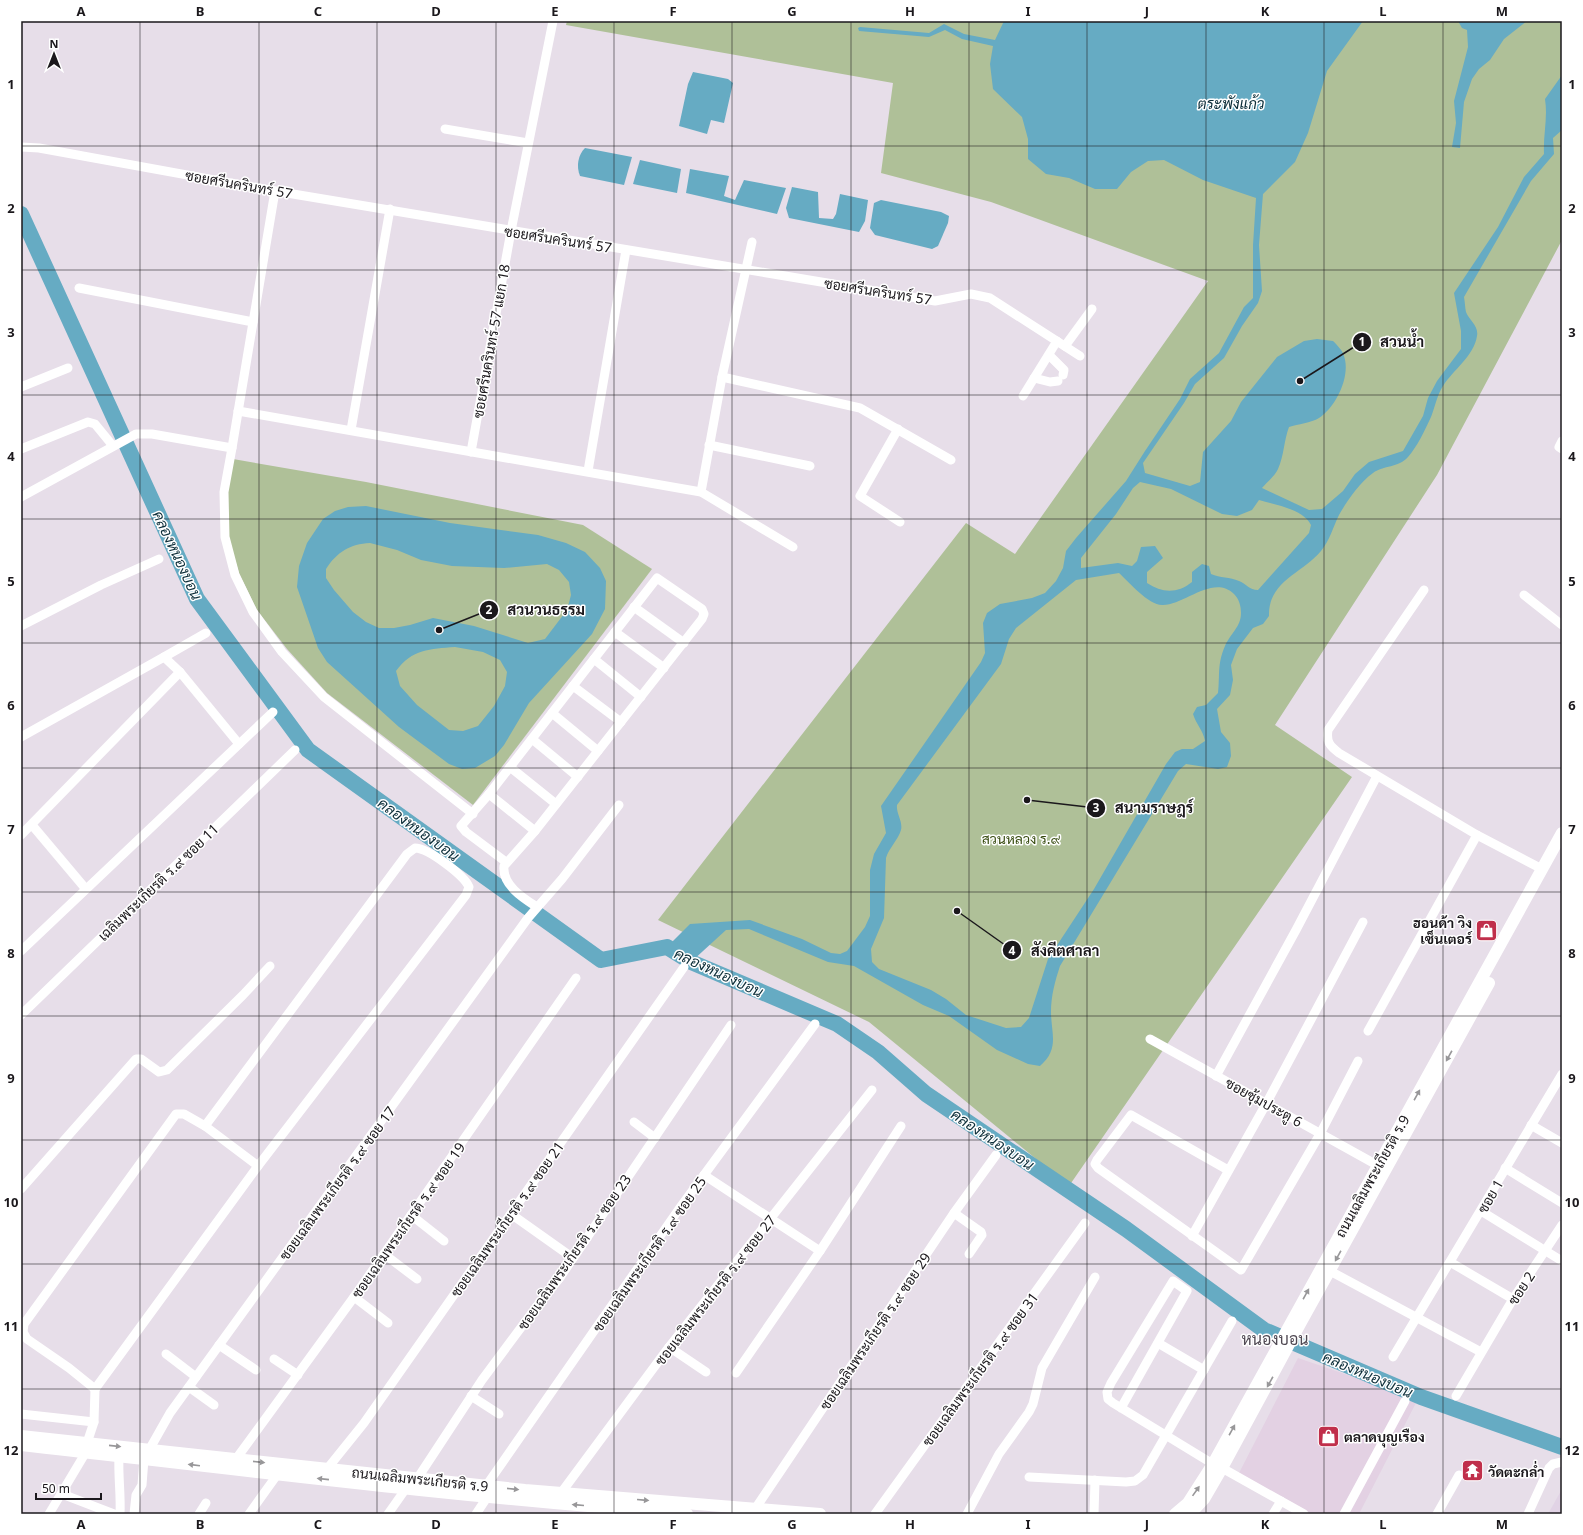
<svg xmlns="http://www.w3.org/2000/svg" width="1583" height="1535" font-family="'Noto Sans',Sarabun,sans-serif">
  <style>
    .commercial { fill: #e3d1e3 }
    .built { fill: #e1d3e5 }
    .green { fill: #afc098 }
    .water { fill: #66abc3; fill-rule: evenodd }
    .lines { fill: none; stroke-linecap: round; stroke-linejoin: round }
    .river { stroke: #66abc3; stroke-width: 16 }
    .street { stroke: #fff; stroke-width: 9 }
    .secondary { stroke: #fff; stroke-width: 12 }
    .oneway { fill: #989799 }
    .grid { fill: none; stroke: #1b181c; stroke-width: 1; stroke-opacity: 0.55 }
    .labels { text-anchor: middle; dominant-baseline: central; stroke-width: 3; stroke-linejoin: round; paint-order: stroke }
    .street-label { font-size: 14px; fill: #1b181c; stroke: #fff }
    .park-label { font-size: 14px; fill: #364a0e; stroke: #fff }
    .poi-label { font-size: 14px; font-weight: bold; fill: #1b181c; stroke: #fff; text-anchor: start }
    .water-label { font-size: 15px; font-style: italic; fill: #0c2e39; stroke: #fff }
    .quarter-label { font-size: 16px; fill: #504953; stroke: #fff }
    .leader { fill: none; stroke: #1b181c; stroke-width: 1.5 }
    .callout-dot { fill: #1b181c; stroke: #fff; stroke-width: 1.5 }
    .mark-label { font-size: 12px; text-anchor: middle; font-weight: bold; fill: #fff }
    .callout-label { font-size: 15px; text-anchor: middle; font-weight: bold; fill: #1b181c; stroke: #fff; stroke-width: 3; stroke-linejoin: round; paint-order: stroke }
    .neatline { fill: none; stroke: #1b181c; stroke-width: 1.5 }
    .grid-label { font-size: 13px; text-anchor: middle; font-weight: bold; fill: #1b181c }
  </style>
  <rect width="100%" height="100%" fill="#e7dee9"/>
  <path class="commercial" d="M1298,1358L1418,1399L1359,1514H1312L1239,1473Z"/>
  <path class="built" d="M1562,1489V1514H1548Z"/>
  <g class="green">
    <path d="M567,21H1562V240L1437,475L1275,725L1352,777L1069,1186L869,1022L658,920L966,523L1015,554L1208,281L991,202L881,173L893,83L566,25Z"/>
    <path d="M233,459L366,482L583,525L652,569L473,805L327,693L287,649L257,610L239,573L228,537L227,494Z"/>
  </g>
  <g class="water">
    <path d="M1004,21H1363L1327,71L1308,133L1295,162L1263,194L1259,245L1262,291L1258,303L1242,326L1224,358L1195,384L1184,403L1143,463L1145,473L1190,486L1200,482L1203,452L1231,421L1241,402L1277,357L1304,341L1317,339L1333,341C1337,345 1343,351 1344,356C1351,376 1336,407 1319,418C1311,423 1298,424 1289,427C1284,440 1284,456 1278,469C1275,476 1267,482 1262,488L1309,510L1322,509L1343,491L1355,474L1369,462L1403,451L1423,416L1428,398L1437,381L1461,349V331L1454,293L1498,227L1524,177L1544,154C1543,135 1548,118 1545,99L1562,75V130L1553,138L1554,154L1531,181L1464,297C1465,302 1465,308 1466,312C1469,320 1479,326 1477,336C1474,356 1453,370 1443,386C1437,395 1435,407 1431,417C1425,430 1417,447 1408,457C1398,468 1384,465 1373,473C1359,483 1347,501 1339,515C1333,527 1330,540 1321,551C1303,573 1268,581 1269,616L1263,624L1253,628L1237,649L1231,665L1233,680L1230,695L1217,709L1221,732L1230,743L1231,756L1227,767L1218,769L1186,764L1178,771L1060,966C1055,981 1051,996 1051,1012C1051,1033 1060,1049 1040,1066L1028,1064L997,1050L949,1016L923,1005L854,966L828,962L749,929L726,930L691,962L667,947L690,924L750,920L802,939L831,953L840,954L847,951L865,927L870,916V870L874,854L886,833L881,806L981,662L985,653L983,623L987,613L1000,604L1032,598L1045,593L1056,581L1063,568L1066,551L1076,538L1126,481L1145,451L1180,399L1190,379L1219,353L1244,307L1253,298V245L1256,198L1203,180L1164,160L1148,161L1131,172L1117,189H1095L1069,178L1046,174L1028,159V139L1022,117L993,89L990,64L993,46L962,39L945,30L929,37L859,31L858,28L860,27L929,33L944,24L964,34L995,40ZM1140,482L1171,489L1222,514L1237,516L1252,510L1259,500C1276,505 1303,509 1311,525L1309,533L1258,590C1249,590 1247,584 1239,581C1230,577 1220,578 1211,574L1209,566L1202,564L1192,572V582C1177,594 1162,593 1147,583V572L1163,558L1155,546L1141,547L1137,561L1132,566L1118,563L1081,568V558L1116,514L1133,488ZM1119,573C1129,582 1149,606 1163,605C1185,605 1213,574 1234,594C1239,599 1241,606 1241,613C1241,627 1230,634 1225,646C1217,664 1220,675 1218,693L1206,705L1197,707L1193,714C1196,724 1203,730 1205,741L1193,749H1182L1175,752L1166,764L1094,889L1048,959L1029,1018L1021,1027L1006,1028L966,1015L946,999L931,990L879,969L872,962L871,949L884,918L886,858C889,848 898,840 901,830C903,821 896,814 897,805L1001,664L1009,639L1016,628L1076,580Z"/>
    <path d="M1458,21H1527L1504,39L1490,60L1479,69L1472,79L1464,102L1460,148L1452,147L1456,123L1454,101L1468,47L1467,30L1462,28Z"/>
    <path d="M693,72L728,79L733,83L724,123L711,120L707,134L679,126L688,84Z"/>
    <path d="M585,148L632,157L624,185L580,176C576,166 578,155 585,148Z"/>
    <path d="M640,160L681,169L677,193L633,184Z"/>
    <path d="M690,169L729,176L724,196L735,200L744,180L786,188L777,214L686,193Z"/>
    <path d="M792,187L818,192L819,218L833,219L836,214L840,194L868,200L865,221L859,232L789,218L786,208Z"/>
    <path d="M881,200L941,212L949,216L948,223L938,246L932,249L875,235L870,228L874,203Z"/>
    <path d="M366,506L450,523L538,535L566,543L585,552L600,568L606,581L605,609L592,634L529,703L504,745L495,756L475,768L462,769L449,764L399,727L327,662L318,648L297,587L299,566L307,543L323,519L335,511L348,507ZM370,543L397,550L421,560L452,566L504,568L547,564L559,570L569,582L571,595L567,610L545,639L528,643L474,626L433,618L410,625L394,628H379L366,622L353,612L334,590L326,578V569C337,552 350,544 370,543ZM455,647L483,652L500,660L507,672L505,686L494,706L478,726L463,731L449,730L417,705L400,686L396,671C412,649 430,649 455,647Z"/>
  </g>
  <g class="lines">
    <path class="river" d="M21,214L197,599L308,750L601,960L667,947L691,962L837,1024L878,1052L926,1094L1126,1229L1264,1330L1421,1397L1562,1447"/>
    <g class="street">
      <path d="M445,129L528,143"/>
      <path d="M21,147L39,148L275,191L935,301L971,294L990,298L1080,356"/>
      <path d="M79,288L253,322"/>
      <path d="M1065,346L1092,309"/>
      <path d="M1049,355L1064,370L1063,375"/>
      <path d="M722,377L860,408L951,460"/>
      <path d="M1034,378L1050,382L1058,381"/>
      <path d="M21,387L68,368"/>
      <path d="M1023,396L1057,341"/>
      <path d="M238,411L701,492L793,547"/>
      <path d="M898,429L860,496L900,522"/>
      <path d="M351,430L390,209"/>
      <path d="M1562,441L1559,447L1562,449"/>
      <path d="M709,445L810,466"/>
      <path d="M232,448L224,492L225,537L235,575L253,612L282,652L324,697L473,814"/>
      <path d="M21,449L88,422L95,424L113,446"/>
      <path d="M471,452L511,231L553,21"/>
      <path d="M588,471L626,250"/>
      <path d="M701,492L722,377L752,242"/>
      <path d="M21,497L136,434H152L232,448L275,191"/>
      <path d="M1424,590L1328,730C1326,742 1330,746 1339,753L1477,835L1542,869"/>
      <path d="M1524,595L1562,625"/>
      <path d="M634,607L684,643"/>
      <path d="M21,626L101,585L159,559"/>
      <path d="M615,632L664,668"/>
      <path d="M164,657L206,633"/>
      <path d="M594,659L641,697"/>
      <path d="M573,686L621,722"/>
      <path d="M552,713L598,751"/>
      <path d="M21,737L164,657L180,672L239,744"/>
      <path d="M532,739L578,777"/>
      <path d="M510,767L556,804"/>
      <path d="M489,794L535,831"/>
      <path d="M32,825L85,888"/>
      <path d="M21,835L180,672"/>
      <path d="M415,848C428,848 464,875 469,887L466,895L258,1166L95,1389L69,1368L27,1339L23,1332L24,1324L176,1114H184L205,1126L407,854Z"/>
      <path d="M506,862L466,832L461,826L489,794L657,578L702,609L704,614L702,619L535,831L504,866C502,885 523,898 537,907"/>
      <path d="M21,951L273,712"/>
      <path d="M21,1015L295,750"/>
      <path d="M1368,1031L1477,835"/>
      <path d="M1150,1039L1377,1165"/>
      <path d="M1216,1076L1296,930L1377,776"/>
      <path d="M634,1122L655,1138"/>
      <path d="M1531,1125L1562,1143"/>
      <path d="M205,1126L258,1166"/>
      <path d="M1505,1168L1562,1203"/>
      <path d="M1228,1170L1131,1115L1097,1160L1095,1164L1098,1168L1241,1270L1320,1134L1358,1061"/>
      <path d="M704,1175L820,1251"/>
      <path d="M21,1189L136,1059H141L159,1072L167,1070L243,995L270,966"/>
      <path d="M1481,1211L1562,1261"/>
      <path d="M954,1213L981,1232L982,1235L969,1254"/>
      <path d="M511,1214L573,1258"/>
      <path d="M411,1215L444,1241"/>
      <path d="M1192,1236L1266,1104L1363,922"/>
      <path d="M384,1254L417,1279"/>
      <path d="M1450,1262L1513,1299"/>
      <path d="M1330,1271L1481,1352"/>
      <path d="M354,1297L388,1323"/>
      <path d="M1158,1343L1204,1370"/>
      <path d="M219,1345L256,1370"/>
      <path d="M669,1347L706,1372"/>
      <path d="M166,1354L196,1377"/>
      <path d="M1393,1357L1562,1074"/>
      <path d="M274,1359L298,1375"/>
      <path d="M736,1373L820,1251L901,1126"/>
      <path d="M189,1387L214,1405"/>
      <path d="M471,1396L499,1414"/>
      <path d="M1456,1396L1513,1299L1562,1225"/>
      <path d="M1121,1408L1187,1291L1173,1281L1111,1383L1107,1392L1108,1399L1113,1403L1213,1464"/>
      <path d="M21,1414L94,1422"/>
      <path d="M119,1457C118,1476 121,1494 120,1514"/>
      <path d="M236,1459L354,1297L576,978"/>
      <path d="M1222,1468L1304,1514"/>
      <path d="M327,1469L364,1423L684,967"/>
      <path d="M1029,1477L1126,1482L1135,1481L1143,1475L1232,1321"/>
      <path d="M417,1479L482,1380L540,1302L559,1279L731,1025"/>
      <path d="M486,1486L679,1209L815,1024"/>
      <path d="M561,1493L669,1347L872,1090"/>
      <path d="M62,1494L114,1514"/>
      <path d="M755,1509L954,1213L996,1155"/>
      <path d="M49,1514L86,1452L87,1443L94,1422L95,1389"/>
      <path d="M134,1514L136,1495L142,1485L144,1459L170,1413L528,918L562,879L619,805"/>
      <path d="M199,1514L206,1503"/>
      <path d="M249,1514L277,1475"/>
      <path d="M388,1514L407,1487"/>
      <path d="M476,1514L488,1496"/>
      <path d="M875,1514L1085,1223"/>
      <path d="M967,1514L999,1454L1029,1412L1033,1404L1042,1368L1095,1277"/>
      <path d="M1094,1514L1095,1480"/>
      <path d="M1273,1514L1281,1501"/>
      <path d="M1344,1514L1405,1401"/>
      <path d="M1437,1514L1459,1475"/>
      <path d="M1528,1514L1549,1468L1553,1464L1562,1462"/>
    </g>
    <g class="secondary">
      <path d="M21,1436L525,1490L820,1514"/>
      <path d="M21,1445C242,1470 464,1498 687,1514"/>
      <path d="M1175,1514L1188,1503L1213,1464L1562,833"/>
      <path d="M1190,1514L1204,1499L1222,1468L1300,1324L1489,983"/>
    </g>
  </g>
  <defs><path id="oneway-solid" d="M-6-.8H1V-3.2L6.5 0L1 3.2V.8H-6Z"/></defs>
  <g class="oneway">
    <use href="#oneway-solid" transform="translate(1449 1056) rotate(119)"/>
    <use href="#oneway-solid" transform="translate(1417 1095) rotate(-61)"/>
    <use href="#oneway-solid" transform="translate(1338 1256) rotate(119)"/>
    <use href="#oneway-solid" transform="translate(1306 1294) rotate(-61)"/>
    <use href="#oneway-solid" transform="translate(1270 1382) rotate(119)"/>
    <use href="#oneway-solid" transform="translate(1232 1430) rotate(-61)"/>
    <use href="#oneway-solid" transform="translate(115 1446) rotate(6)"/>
    <use href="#oneway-solid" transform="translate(259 1462) rotate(6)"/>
    <use href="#oneway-solid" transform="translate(194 1465) rotate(-173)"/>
    <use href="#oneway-solid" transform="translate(323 1479) rotate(-174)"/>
    <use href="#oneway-solid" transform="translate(513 1489) rotate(6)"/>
    <use href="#oneway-solid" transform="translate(1196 1491) rotate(-55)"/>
    <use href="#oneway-solid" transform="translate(643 1500) rotate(5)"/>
    <use href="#oneway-solid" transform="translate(578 1505) rotate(-175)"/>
  </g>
  <path class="grid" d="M140,21V1514M259,21V1514M377,21V1514M496,21V1514M614,21V1514M732,21V1514M851,21V1514M969,21V1514M1087,21V1514M1206,21V1514M1324,21V1514M1443,21V1514M21,146H1562M21,270H1562M21,395H1562M21,519H1562M21,643H1562M21,768H1562M21,892H1562M21,1016H1562M21,1140H1562M21,1264H1562M21,1389H1562"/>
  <defs>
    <symbol id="shop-square" viewBox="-11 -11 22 22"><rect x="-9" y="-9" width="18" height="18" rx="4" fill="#c02f4b" stroke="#fff"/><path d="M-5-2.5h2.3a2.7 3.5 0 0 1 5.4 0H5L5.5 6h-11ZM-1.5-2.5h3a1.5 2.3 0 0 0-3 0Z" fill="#fff"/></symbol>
    <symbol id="temple-square" viewBox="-11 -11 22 22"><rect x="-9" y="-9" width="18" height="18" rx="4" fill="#c02f4b" stroke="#fff"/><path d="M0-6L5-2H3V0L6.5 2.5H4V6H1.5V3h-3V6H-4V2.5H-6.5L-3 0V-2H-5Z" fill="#fff"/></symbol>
  </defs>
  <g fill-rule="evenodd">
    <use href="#shop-square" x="1474" y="918" width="25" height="25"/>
    <use href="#shop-square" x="1316" y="1424" width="25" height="25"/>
    <use href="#temple-square" x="1460" y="1458" width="25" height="25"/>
  </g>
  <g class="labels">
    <g class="street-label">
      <text transform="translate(239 184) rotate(10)">ซอยศรีนครินทร์ 57</text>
      <text transform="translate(558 239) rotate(9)">ซอยศรีนครินทร์ 57</text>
      <text transform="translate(878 291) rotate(9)">ซอยศรีนครินทร์ 57</text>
      <text transform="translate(491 341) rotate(-80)">ซอยศรีนครินทร์ 57 แยก 18</text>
      <text transform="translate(158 882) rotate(-44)">เฉลิมพระเกียรติ ร.๙ ซอย 11</text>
      <text transform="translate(1264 1102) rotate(29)">ซอยซุ้มประตู 6</text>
      <text transform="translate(1372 1176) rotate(-61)">ถนนเฉลิมพระเกียรติ ร.9</text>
      <text transform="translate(337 1183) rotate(-54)">ซอยเฉลิมพระเกียรติ ร.๙ ซอย 17</text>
      <text transform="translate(1490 1196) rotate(-60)">ซอย 1</text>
      <text transform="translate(507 1219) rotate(-55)">ซอยเฉลิมพระเกียรติ ร.๙ ซอย 21</text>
      <text transform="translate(408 1220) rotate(-55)">ซอยเฉลิมพระเกียรติ ร.๙ ซอย 19</text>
      <text transform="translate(574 1252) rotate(-55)">ซอยเฉลิมพระเกียรติ ร.๙ ซอย 23</text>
      <text transform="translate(649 1254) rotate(-55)">ซอยเฉลิมพระเกียรติ ร.๙ ซอย 25</text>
      <text transform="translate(1521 1288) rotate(-57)">ซอย 2</text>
      <text transform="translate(715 1290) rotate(-52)">ซอยเฉลิมพระเกียรติ ร.๙ ซอย 27</text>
      <text transform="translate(875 1331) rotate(-56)">ซอยเฉลิมพระเกียรติ ร.๙ ซอย 29</text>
      <text transform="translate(980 1369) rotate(-54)">ซอยเฉลิมพระเกียรติ ร.๙ ซอย 31</text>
      <text transform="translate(420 1479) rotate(6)">ถนนเฉลิมพระเกียรติ ร.9</text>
    </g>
    <g class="park-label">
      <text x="1021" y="838">สวนหลวง ร.๙</text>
    </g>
    <g class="poi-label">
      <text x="1472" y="922" text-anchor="end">ฮอนด้า วิง<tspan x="1472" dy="16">เซ็นเตอร์</tspan></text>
      <text x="1344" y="1436">ตลาดบุญเรือง</text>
      <text x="1488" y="1471">วัดตะกล่ำ</text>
    </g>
    <g class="water-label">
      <text x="1231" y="103">ตระพังแก้ว</text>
      <text transform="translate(178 555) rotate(65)">คลองหนองบอน</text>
      <text transform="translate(419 829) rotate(36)">คลองหนองบอน</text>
      <text transform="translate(719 972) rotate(25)">คลองหนองบอน</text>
      <text transform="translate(993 1139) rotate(34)">คลองหนองบอน</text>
      <text transform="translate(1368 1374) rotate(23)">คลองหนองบอน</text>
    </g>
    <g class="quarter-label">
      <text x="1275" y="1339">หนองบอน</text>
    </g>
  </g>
  <path class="leader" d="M1300 381L1362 342M439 630L489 610M1027 800L1096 808M957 911L1012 950"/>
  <g class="callout-dot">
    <circle cx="1300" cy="381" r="4"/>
    <circle cx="439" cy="630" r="4"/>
    <circle cx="1027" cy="800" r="4"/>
    <circle cx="957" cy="911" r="4"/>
    <circle cx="1362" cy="342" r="10"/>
    <circle cx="489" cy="610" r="10"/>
    <circle cx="1096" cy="808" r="10"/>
    <circle cx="1012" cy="950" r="10"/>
  </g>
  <g class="mark-label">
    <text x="1362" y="346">1</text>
    <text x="489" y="614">2</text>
    <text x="1096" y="812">3</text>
    <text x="1012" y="955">4</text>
  </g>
  <g class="callout-label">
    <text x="1402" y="347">สวนน้ำ</text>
    <text x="546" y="615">สวนวนธรรม</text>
    <text x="1154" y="813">สนามราษฎร์</text>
    <text x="1065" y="956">สังคีตศาลา</text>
  </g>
  <rect width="1583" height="1535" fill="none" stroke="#ffffff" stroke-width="44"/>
  <g transform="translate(54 54)" stroke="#ffffff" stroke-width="3" paint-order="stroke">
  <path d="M0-3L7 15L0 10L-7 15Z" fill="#1b181c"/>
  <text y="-6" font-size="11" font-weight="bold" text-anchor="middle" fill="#1b181c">N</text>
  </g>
  <path d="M36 1493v6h65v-6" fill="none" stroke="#1b181c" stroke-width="2"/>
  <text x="42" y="1493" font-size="12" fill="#1b181c" stroke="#ffffff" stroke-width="3" paint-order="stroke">50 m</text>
  <rect x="22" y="22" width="1539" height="1491" class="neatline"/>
  <g class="grid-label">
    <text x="81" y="16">A</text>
    <text x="200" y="16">B</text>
    <text x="318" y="16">C</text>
    <text x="436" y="16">D</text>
    <text x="555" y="16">E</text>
    <text x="673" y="16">F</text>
    <text x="792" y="16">G</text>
    <text x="910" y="16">H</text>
    <text x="1028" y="16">I</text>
    <text x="1147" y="16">J</text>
    <text x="1265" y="16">K</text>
    <text x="1383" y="16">L</text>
    <text x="1502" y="16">M</text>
    <text x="11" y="89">1</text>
    <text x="1572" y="89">1</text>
    <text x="11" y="213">2</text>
    <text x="1572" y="213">2</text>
    <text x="11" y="337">3</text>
    <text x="1572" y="337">3</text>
    <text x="11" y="461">4</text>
    <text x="1572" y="461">4</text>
    <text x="11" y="586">5</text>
    <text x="1572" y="586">5</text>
    <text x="11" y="710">6</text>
    <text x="1572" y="710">6</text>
    <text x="11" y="834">7</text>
    <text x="1572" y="834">7</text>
    <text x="11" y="958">8</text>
    <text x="1572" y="958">8</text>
    <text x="11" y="1083">9</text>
    <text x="1572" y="1083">9</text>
    <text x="11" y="1207">10</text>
    <text x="1572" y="1207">10</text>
    <text x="11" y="1331">11</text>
    <text x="1572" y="1331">11</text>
    <text x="11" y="1455">12</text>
    <text x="1572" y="1455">12</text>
    <text x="81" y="1529">A</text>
    <text x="200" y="1529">B</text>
    <text x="318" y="1529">C</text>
    <text x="436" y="1529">D</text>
    <text x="555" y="1529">E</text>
    <text x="673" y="1529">F</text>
    <text x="792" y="1529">G</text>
    <text x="910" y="1529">H</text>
    <text x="1028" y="1529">I</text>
    <text x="1147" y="1529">J</text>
    <text x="1265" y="1529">K</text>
    <text x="1383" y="1529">L</text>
    <text x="1502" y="1529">M</text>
  </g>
</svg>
